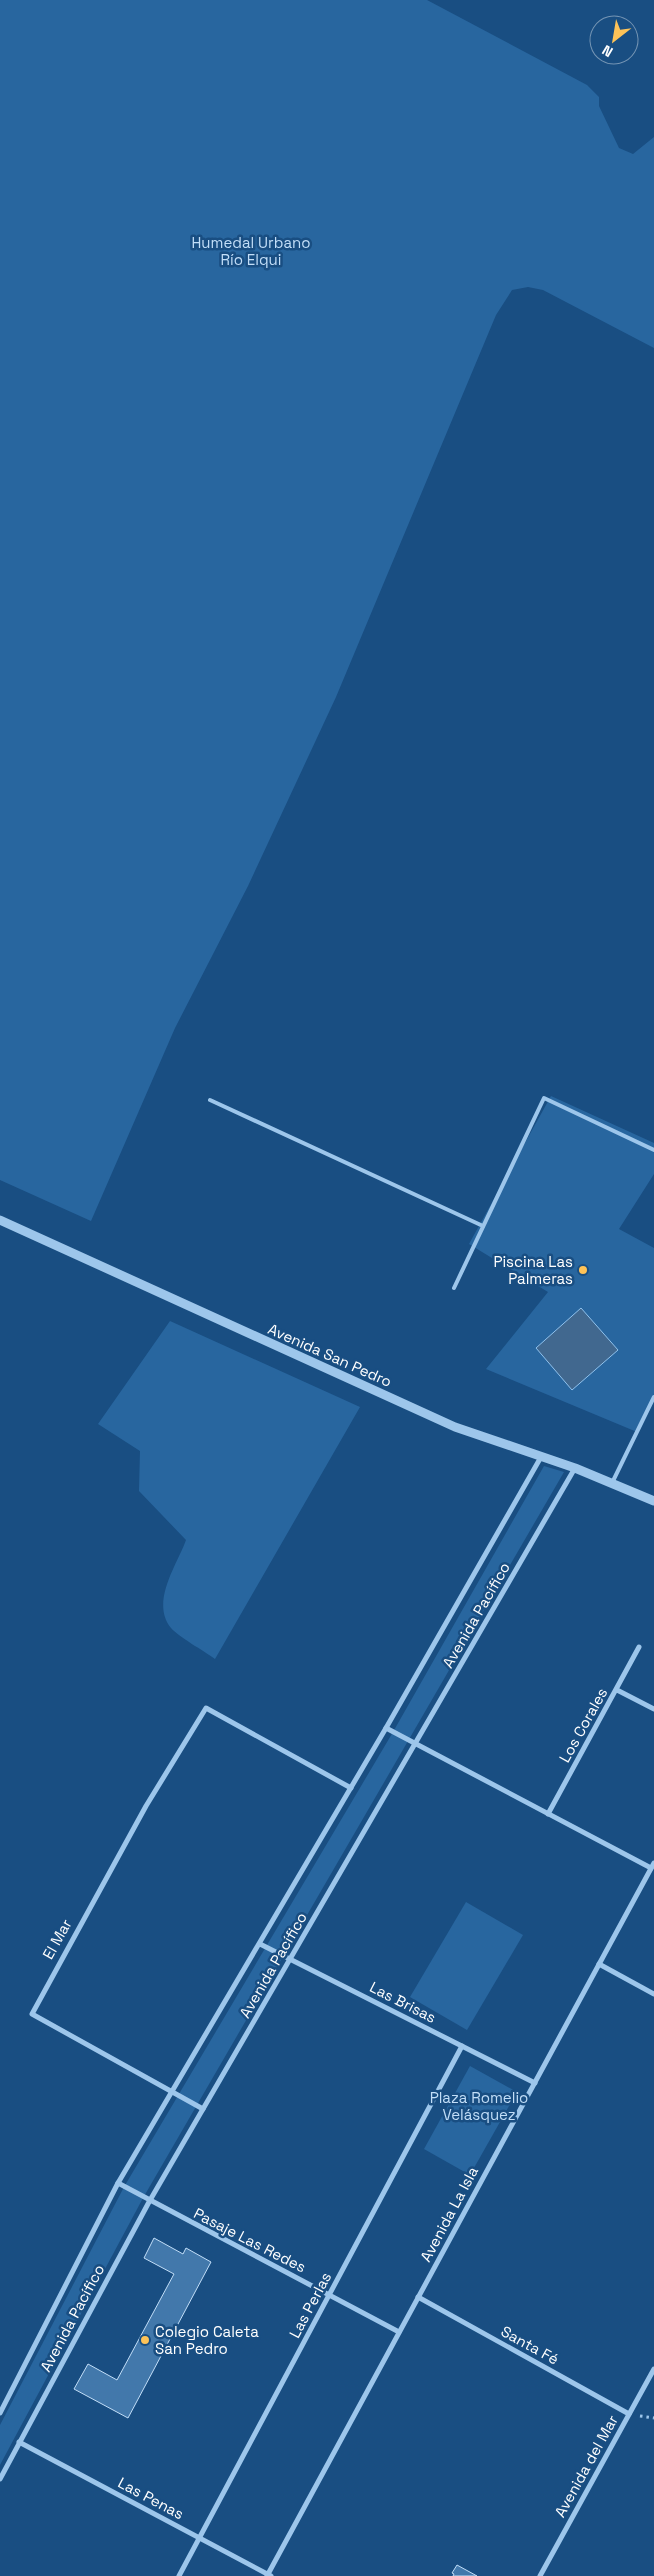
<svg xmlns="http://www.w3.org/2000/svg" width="654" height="2576" font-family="'Space Grotesk',sans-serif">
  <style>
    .green { fill: #28669f }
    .water { fill: #41688f; stroke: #90c2ed }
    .building { fill: #4278ab; stroke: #c2def8 }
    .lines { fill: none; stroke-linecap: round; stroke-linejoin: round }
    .path { stroke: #9dc6eb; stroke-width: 3; stroke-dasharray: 2.5 4; stroke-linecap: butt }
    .service { stroke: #9dc6eb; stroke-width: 4 }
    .minor { stroke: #9dc6eb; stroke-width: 5 }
    .tertiary { stroke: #9dc6eb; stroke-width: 9 }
    .poi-dot { fill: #fec358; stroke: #194e82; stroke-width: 2 }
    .labels { text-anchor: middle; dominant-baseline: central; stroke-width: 5; stroke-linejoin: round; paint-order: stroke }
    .park-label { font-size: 15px; fill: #c2def8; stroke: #194e82 }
    .poi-label { font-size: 15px; fill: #fff; stroke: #194e82; text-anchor: end }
    .street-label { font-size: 15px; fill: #fff; stroke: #194e82 }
  </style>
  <rect width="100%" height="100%" fill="#194e82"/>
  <g class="green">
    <path d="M0,0H427L587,85L599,97V106L619,148L633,154L654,137V348L543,290L528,287L512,290L496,315L336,697L248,886L175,1028L91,1221L0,1180Z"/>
    <path d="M551,1096L654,1143V1174L619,1229L654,1248V1395L637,1432L486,1369L548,1292L469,1244Z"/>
    <path d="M170,1321L360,1407L215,1659C203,1650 180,1638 171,1628C150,1602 177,1565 186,1540L139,1491L140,1451L98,1424Z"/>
    <path d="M544,1466L564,1472L143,2198L0,2465V2425L124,2187L393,1732Z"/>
    <path d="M466,1902L523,1935L467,2030L410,1997Z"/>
    <path d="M470,2066L517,2092L470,2175L424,2149Z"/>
  </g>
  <path class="water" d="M581,1308L618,1350L572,1390L536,1348Z"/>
  <g class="building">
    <path d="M154,2238L183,2254L186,2248L211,2262L128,2418L74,2389L88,2364L117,2380L174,2274L144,2258Z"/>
    <path d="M457,2565L477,2576H453L454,2574L452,2573Z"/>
  </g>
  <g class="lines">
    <path class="path" d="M640,2416L654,2418"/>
    <g class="service">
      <path d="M210,1100L483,1226"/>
      <path d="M454,1288L544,1098L654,1150"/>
      <path d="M612,1483L654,1397"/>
    </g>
    <g class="minor">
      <path d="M617,1690L654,1709"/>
      <path d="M386,1728L651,1868"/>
      <path d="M548,1814L639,1647"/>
      <path d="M260,1944L535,2083"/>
      <path d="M599,1964L654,1994"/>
      <path d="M203,2109L32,2014L146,1806L206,1708L351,1788"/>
      <path d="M118,2183L399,2332"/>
      <path d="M418,2297L629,2414"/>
      <path d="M0,2413L118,2183L386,1728L541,1457"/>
      <path d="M19,2442L271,2576"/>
      <path d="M0,2479L149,2202L575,1468"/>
      <path d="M179,2576L462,2046"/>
      <path d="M267,2576L654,1863"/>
      <path d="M540,2576L654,2369"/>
    </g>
    <path class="tertiary" d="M0,1220L455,1427L575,1468L654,1501"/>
  </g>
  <g class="poi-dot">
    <circle cx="583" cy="1270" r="5"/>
    <circle cx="145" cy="2340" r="5"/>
  </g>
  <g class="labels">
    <g class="park-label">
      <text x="251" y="242">Humedal Urbano<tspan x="251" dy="17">Río Elqui</tspan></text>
      <text x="479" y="2097">Plaza Romelio<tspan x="479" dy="17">Velásquez</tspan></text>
    </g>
    <g class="poi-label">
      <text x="573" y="1261">Piscina Las<tspan x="573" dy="17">Palmeras</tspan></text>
      <text x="155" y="2331" text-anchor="start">Colegio Caleta<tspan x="155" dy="17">San Pedro</tspan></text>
    </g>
    <g class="street-label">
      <text transform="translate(330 1355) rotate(24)">Avenida San Pedro</text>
      <text transform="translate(476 1615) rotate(-60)">Avenida Pacífico</text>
      <text transform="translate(583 1725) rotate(-61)">Los Corales</text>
      <text transform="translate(57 1939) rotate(-61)">El Mar</text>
      <text transform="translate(273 1965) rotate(-60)">Avenida Pacífico</text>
      <text transform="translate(403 2002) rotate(27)">Las Brisas</text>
      <text transform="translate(449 2214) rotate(-62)">Avenida La Isla</text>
      <text transform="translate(250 2240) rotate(27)">Pasaje Las Redes</text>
      <text transform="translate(310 2305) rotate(-62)">Las Perlas</text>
      <text transform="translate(72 2318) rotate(-62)">Avenida Pacífico</text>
      <text transform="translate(530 2345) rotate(29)">Santa Fé</text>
      <text transform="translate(586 2466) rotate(-61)">Avenida del Mar</text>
      <text transform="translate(151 2498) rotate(28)">Las Penas</text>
    </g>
  </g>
  <g transform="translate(614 40) rotate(211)"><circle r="24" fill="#194e82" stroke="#7595b4"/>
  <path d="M0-4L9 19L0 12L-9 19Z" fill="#fec358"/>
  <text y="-8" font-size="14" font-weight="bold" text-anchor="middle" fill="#ffffff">N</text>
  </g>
</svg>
